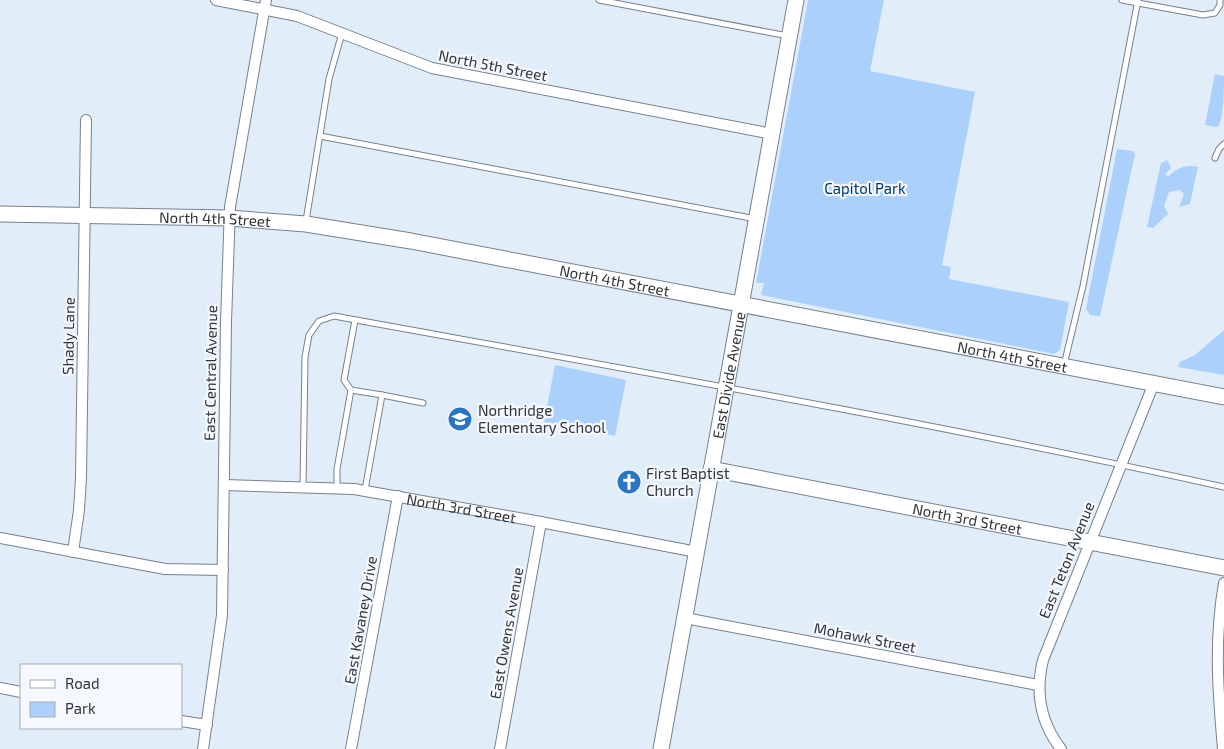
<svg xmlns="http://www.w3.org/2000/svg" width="1224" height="749" font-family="'Exo 2',sans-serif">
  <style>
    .green { fill: #acd0fc }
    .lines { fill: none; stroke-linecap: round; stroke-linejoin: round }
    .lane-casing { stroke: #77818d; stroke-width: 7 }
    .street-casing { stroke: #77818d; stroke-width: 12 }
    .secondary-casing { stroke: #77818d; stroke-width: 17 }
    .lane { stroke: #fff; stroke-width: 5 }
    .street { stroke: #fff; stroke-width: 10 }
    .secondary { stroke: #fff; stroke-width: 15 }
    .labels { text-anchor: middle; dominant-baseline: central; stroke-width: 4.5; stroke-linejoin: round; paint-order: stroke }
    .street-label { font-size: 15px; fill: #30353a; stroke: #f5f9ff }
    .park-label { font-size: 15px; fill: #00386f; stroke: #f5f9ff }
    .poi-label { font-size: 15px; fill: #30353a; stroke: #f5f9ff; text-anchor: start }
  </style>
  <rect width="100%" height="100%" fill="#e2edfa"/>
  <g class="green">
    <path d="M808,0H884L870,71L975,92L942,265L951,267L949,279L1069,302L1060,350L1054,354L761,295L764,283H756Z"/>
    <path d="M1215,74L1224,76C1224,85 1224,124 1217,127C1214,127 1208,125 1205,125Z"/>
    <path d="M1117,149L1133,151L1135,154L1100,316H1099L1090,315L1086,309Z"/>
    <path d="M1167,160L1171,168L1165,175L1169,176C1177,168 1186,164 1198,167L1190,204L1179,207L1184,194L1180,190L1169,192L1164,206L1168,214L1153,228L1147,227L1161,163Z"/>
    <path d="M1224,330V375L1178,367L1180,362L1195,355Z"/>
    <path d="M555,365L626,380L615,436L544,422Z"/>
  </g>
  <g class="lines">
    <defs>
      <g id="lane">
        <path d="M599,0L788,36"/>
        <path d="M1122,0L1203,15L1215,13L1220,5V0"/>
        <path d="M320,136L756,219"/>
        <path d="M1215,158L1219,149L1224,144"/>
        <path d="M306,221L329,79L342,33"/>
        <path d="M1064,365L1083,286L1138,0"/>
        <path d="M351,390L344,380L355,320"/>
        <path d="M382,395L423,403"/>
        <path d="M303,487L305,357L309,335L319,321L334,316C631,370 929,422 1224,487"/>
        <path d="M337,487V469L351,390L382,395L365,490"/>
      </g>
      <g id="street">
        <path d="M216,0L297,16L432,68L772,134"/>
        <path id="s1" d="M224,485L354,489L530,520L697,552"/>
        <path d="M0,538L165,569L223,570"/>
        <path d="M73,552L79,510L81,478L86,120"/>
        <path d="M685,618L1038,685"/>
        <path d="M0,688L21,692"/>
        <path d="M181,721L207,725"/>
        <path d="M203,749L222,615L226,322L230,207L266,0"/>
        <path d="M351,749L398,496"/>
        <path d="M500,749L541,522"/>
        <path d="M1061,749C1040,722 1035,693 1043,660L1154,383"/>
        <path d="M1223,749C1218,692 1214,640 1224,583"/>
      </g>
      <g id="secondary">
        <path id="s2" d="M0,214L229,218L306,224L411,241L1224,397"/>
        <path id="s3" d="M711,469L1224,568"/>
        <path id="s4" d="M661,749L796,0"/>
      </g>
    </defs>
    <use href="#lane" class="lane-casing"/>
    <use href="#street" class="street-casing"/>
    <use href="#secondary" class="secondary-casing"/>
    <use href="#lane" class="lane"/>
    <use href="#street" class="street"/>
    <use href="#secondary" class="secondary"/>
  </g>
  <defs>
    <symbol id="school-disc" viewBox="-11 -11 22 22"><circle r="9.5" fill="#2a75c5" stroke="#f5f9ff"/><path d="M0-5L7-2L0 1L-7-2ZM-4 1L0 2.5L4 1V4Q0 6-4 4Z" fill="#fff"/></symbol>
    <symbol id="church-disc" viewBox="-11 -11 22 22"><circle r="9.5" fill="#2a75c5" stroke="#f5f9ff"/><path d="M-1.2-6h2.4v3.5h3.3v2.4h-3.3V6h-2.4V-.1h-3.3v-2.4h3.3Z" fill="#fff"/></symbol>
  </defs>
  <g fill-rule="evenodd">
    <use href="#school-disc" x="446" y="405" width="28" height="28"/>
    <use href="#church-disc" x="615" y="468" width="28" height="28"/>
  </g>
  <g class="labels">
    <g class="street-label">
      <text transform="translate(493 65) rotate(11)">North 5th Street</text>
      <text stroke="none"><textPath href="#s2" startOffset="215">North 4th Street</textPath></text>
      <text stroke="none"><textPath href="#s2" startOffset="620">North 4th Street</textPath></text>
      <text transform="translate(68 336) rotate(-89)">Shady Lane</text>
      <text stroke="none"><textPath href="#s2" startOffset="1025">North 4th Street</textPath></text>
      <text transform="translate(210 373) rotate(-89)">East Central Avenue</text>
      <text stroke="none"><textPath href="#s4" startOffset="380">East Divide Avenue</textPath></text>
      <text stroke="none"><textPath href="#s1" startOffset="239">North 3rd Street</textPath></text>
      <text stroke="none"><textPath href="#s3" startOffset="261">North 3rd Street</textPath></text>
      <text transform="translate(1066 560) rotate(-68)">East Teton Avenue</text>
      <text transform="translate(360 620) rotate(-80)">East Kavaney Drive</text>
      <text transform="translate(506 633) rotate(-80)">East Owens Avenue</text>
      <text transform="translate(865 637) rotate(11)">Mohawk Street</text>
    </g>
    <g class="park-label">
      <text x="865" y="188">Capitol Park</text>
    </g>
    <g class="poi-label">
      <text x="478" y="410">Northridge<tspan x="478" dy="17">Elementary School</tspan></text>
      <text x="646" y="473">First Baptist<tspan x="646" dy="17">Church</tspan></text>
    </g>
  </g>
  <rect x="20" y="664" width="162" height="65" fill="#f5f9ff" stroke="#a6abb0"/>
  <rect x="30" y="680" width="25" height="8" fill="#ffffff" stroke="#a6abb0"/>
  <text x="65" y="689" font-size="15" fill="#30353a">Road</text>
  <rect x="30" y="702" width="25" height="15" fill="#acd0fc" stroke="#a6abb0"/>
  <text x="65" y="714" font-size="15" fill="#30353a">Park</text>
</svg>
